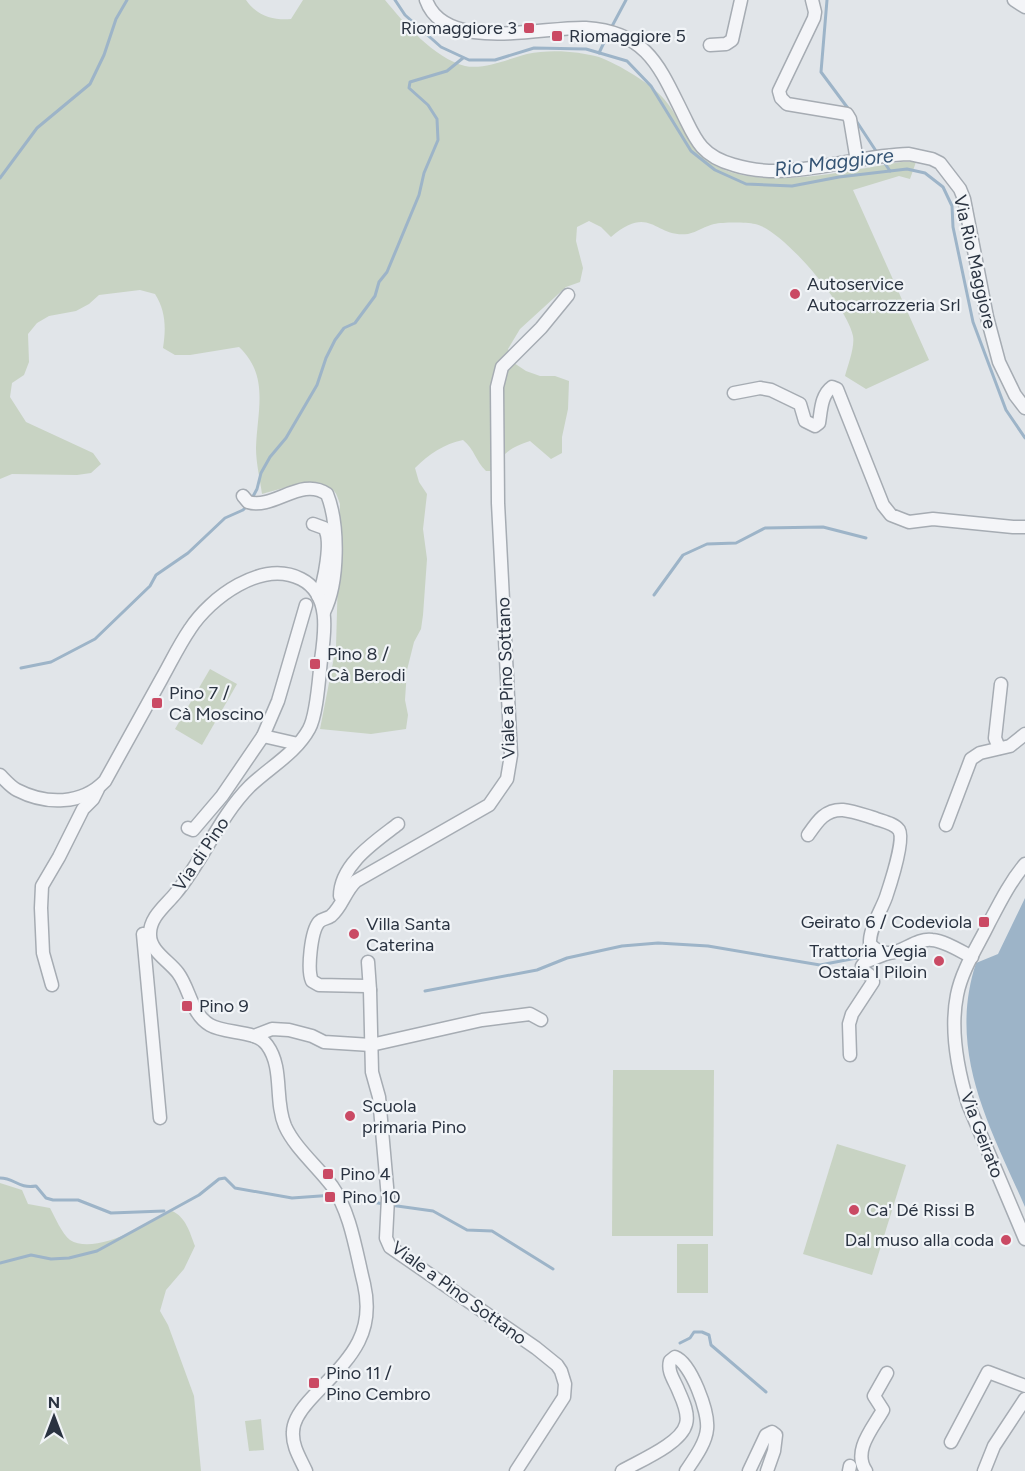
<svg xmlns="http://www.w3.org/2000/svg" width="1025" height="1471" font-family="Figtree,sans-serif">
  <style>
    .green { fill: #c8d3c3 }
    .water { fill: #9db4c8 }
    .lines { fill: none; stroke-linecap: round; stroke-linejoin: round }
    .stream { stroke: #9db4c8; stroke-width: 3 }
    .minor-casing { stroke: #a6acb3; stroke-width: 15 }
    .minor { stroke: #f4f5f8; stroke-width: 12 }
    .poi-dot { fill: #ca4a64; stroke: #f1f4f7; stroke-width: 2 }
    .labels { text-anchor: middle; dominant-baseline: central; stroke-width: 4.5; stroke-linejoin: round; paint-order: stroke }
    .poi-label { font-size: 18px; fill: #2a3341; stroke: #f1f4f7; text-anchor: start }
    .street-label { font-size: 18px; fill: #2a3341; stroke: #f1f4f7 }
    .water-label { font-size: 20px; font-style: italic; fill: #355474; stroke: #f1f4f7 }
  </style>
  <rect width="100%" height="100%" fill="#e1e5e9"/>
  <g class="green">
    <path d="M0,0H246C256,15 274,21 291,19L303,0H385C404,23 434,58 465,66C484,70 508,59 527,54C549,49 578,51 599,57C618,64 652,84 664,99C677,114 684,133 696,149C734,200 848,170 901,162H916L910,179L899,176L853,190L929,360L866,389L845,376C848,365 855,347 853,336C848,308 783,229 755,224C746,222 723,222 714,224C705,226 697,232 688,234C654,238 651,203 611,237L601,227L589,221L577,227L576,241L583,268L580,282L566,287L520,329L508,349L514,363L526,371L540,376H555L569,381L568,409L562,437V453L551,459L530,441C509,448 504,453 492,471H486C475,460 475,450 463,440C444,444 429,454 415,468L419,482L427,494L423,529L427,559L423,615L421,629L414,642L407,670L405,700L408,715L406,729L371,734L320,729L336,647L340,504C338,499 337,494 334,491C318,475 281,489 262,494C260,479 256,463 256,448C257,411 270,376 239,347L190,355H175L163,348C166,329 166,311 155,294L140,290L99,295L89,304L76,311L49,316L37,323L28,334L29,362L24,375L12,383L10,397L26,422L93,453L101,464L91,473L77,475L12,474L0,479Z"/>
    <path d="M210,669L237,684L202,745L175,729Z"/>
    <path d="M613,1070H714L713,1236H612Z"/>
    <path d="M837,1144L906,1165L872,1275L803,1254Z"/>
    <path d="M0,1183L22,1190L28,1204L50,1208C55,1217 62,1234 70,1240C95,1256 150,1223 172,1211C186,1217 190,1233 195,1246L184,1269L166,1290L160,1311L168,1325L194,1396L201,1471H0Z"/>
    <rect x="677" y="1244" width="31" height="49"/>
    <path d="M261,1419L264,1450L249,1451L245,1421Z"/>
  </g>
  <path class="water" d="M1025,898V1207C990,1127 947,1052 976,963L998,954Z"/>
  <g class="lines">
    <g class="stream">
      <path d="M395,0L405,15L441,47L469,60H495L534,48L586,49L627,61L651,86L691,151L715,170L746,184L792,186L839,177L907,169L925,173L943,187L952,206L953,227L973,322L1006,410L1025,438"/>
      <path d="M827,0L821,72L850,111"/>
      <path d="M610,30L626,0"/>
      <path d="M599,53L607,36"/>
      <path d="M855,119L878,154"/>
      <path d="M882,159L890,171"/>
      <path d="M0,178L37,128L90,84L104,55L116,19L127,0"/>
      <path d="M251,500L257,489L261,473L270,457L286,438L317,385L326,358L335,340L344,328L355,323L375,296L379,282L387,272L419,195L424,173L438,140L437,119L428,105L409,88L410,82L447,71L463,58"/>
      <path d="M654,595L683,555L707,544L736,543L765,528L823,527L866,538"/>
      <path d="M21,668L51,662L95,639L150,586L156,575L188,553L225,518L243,510L247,506"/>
      <path d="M425,991L537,970L567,958L622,946L658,943L708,946L820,965L867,956"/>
      <path d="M0,1178C15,1178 18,1189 36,1186L46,1198L53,1200H78L111,1213L164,1211"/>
      <path d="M343,1197L384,1204"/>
      <path d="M390,1205L433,1211L467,1230L492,1231L553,1269"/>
      <path d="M0,1263L31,1255L51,1259L69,1258L97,1251L199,1195L219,1179L225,1178L235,1188L292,1198L334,1195"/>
      <path d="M680,1343L690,1338L694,1332H702L709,1335L711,1345L766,1392"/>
    </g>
    <defs>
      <g id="minor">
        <path d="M426,0C445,54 544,26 586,28C648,32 660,68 684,116C689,126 694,138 702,147C710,156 723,162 734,165C791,183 851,155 909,154L932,159L940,163L960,189L964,199L987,317L999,362L1015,395L1025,408"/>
        <path d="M812,0L815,12L814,18L779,91L781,98L787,104L847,114L850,119L857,161"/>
        <path d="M1014,0L1025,7"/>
        <path d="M710,45L726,44L732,40L741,0"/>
        <path d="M734,393L760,388L771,390L800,404L805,421L815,426L819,423C821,411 821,395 832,387L837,389L883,505L891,515L909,522L933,519L1013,527H1025"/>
        <path d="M243,496L248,502C274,510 301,476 327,494C339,524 339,582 324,612"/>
        <path d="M313,524L324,528C333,540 324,583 318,596"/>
        <path d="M263,736L298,744"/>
        <path d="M999,748L995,738L1001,684"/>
        <path d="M0,775C5,780 11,787 17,790C46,805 82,805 105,781C124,747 143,712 162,678C171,662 179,645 190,629C210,598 262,559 301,579C331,594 325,633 321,660C319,677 317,715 309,729C296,753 270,767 250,786C219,817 203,861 175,894C165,906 149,918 150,935C150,951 169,961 178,973C190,989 191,1014 210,1025C225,1034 257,1030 267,1045C284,1068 274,1100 285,1126C295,1148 317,1166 332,1186C351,1213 356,1252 364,1284C377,1341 342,1364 308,1402C301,1410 293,1421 293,1432C292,1446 300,1458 306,1471"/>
        <path d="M946,825L971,759L980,753L1010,746L1025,734"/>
        <path d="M188,828L193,830L222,796L263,736L278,701L306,605"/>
        <path d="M808,835C817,822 825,809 843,810C853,811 864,815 874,818C881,821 894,823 899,830C905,840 890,885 886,897C881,911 869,929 870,944C892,968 910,937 932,940C945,941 960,951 972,957"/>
        <path d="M1025,864C1010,882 1000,902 989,923C978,946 962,969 957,995C950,1030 958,1071 968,1104L1025,1239"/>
        <path d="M340,896C340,864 376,841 398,824"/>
        <path d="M143,934L160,1118"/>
        <path d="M368,962L370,990"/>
        <path d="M52,985L43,953L41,908L42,886L59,857L83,809L93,799L98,789"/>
        <path d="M254,1036L272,1029L289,1030L312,1036L324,1042L371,1045L482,1020L530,1014L541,1020"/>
        <path d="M850,1055L849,1024L852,1014L873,982L872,977L863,970L862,966L865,962L888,953"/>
        <path d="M951,1442L988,1372L1025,1386"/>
        <path d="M516,1471L564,1397L565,1384L561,1371L557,1365L536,1348L390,1247L386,1238L388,1198L379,1097L372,1072L370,990L366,986L319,985L312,981C307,970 311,931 319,922C323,918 327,919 331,916C342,907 345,891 356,881L489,805L507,779L511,755L498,503L497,387L502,367L541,328L568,295"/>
        <path d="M622,1471C639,1461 681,1444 686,1424C689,1414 683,1401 679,1392C675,1381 667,1372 670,1361L675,1357C691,1363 709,1412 707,1429C706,1443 694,1459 686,1471"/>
        <path d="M749,1471L766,1435L772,1432L776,1435L774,1451L767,1471"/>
        <path d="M849,1471L850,1466"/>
        <path d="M866,1471C852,1451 873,1428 883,1410L874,1396L887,1373"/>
        <path d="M984,1471L994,1446L1025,1399"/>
      </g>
    </defs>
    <use href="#minor" class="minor-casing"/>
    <use href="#minor" class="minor"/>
  </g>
  <g class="poi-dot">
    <rect x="523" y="22" width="12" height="12" rx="3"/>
    <rect x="551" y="30" width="12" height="12" rx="3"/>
    <circle cx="795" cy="294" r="6"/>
    <rect x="309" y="658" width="12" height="12" rx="3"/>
    <rect x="151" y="697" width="12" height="12" rx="3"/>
    <rect x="978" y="916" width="12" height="12" rx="3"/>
    <circle cx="354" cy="934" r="6"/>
    <circle cx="939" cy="961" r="6"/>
    <rect x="181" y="1000" width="12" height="12" rx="3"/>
    <circle cx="350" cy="1116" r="6"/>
    <rect x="322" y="1168" width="12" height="12" rx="3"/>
    <rect x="324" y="1191" width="12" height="12" rx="3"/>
    <circle cx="854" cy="1210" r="6"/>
    <circle cx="1006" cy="1240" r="6"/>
    <rect x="308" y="1377" width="12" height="12" rx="3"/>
  </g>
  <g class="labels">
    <g class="poi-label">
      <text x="517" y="28" text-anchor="end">Riomaggiore 3</text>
      <text x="569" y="36">Riomaggiore 5</text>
      <text x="807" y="284">Autoservice<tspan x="807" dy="21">Autocarrozzeria Srl</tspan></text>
      <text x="327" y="654">Pino 8 /<tspan x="327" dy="21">Cà Berodi</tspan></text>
      <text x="169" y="693">Pino 7 /<tspan x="169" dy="21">Cà Moscino</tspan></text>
      <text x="972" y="922" text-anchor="end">Geirato 6 / Codeviola</text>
      <text x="366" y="924">Villa Santa<tspan x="366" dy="21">Caterina</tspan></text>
      <text x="927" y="951" text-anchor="end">Trattoria Vegia<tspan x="927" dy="21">Ostaia I Piloin</tspan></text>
      <text x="199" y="1006">Pino 9</text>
      <text x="362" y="1106">Scuola<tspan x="362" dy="21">primaria Pino</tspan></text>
      <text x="340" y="1174">Pino 4</text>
      <text x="342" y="1197">Pino 10</text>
      <text x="866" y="1210">Ca' Dé Rissi B</text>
      <text x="994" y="1240" text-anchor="end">Dal muso alla coda</text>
      <text x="326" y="1373">Pino 11 /<tspan x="326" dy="21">Pino Cembro</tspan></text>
    </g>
    <g class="street-label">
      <text transform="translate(975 262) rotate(77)">Via Rio Maggiore</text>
      <text transform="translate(506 678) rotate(-92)">Viale a Pino Sottano</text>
      <text transform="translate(201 854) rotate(-56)">Via di Pino</text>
      <text transform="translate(982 1135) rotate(69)">Via Geirato</text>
      <text transform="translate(459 1293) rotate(36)">Viale a Pino Sottano</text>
    </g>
    <g class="water-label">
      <text transform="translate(834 162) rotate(-7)">Rio Maggiore</text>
    </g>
  </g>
  <g transform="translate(54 1417)" stroke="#f1f4f7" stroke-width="4.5" paint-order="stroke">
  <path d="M0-4.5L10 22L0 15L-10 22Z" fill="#2a3341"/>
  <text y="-9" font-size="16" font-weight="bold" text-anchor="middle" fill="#2a3341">N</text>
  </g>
</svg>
